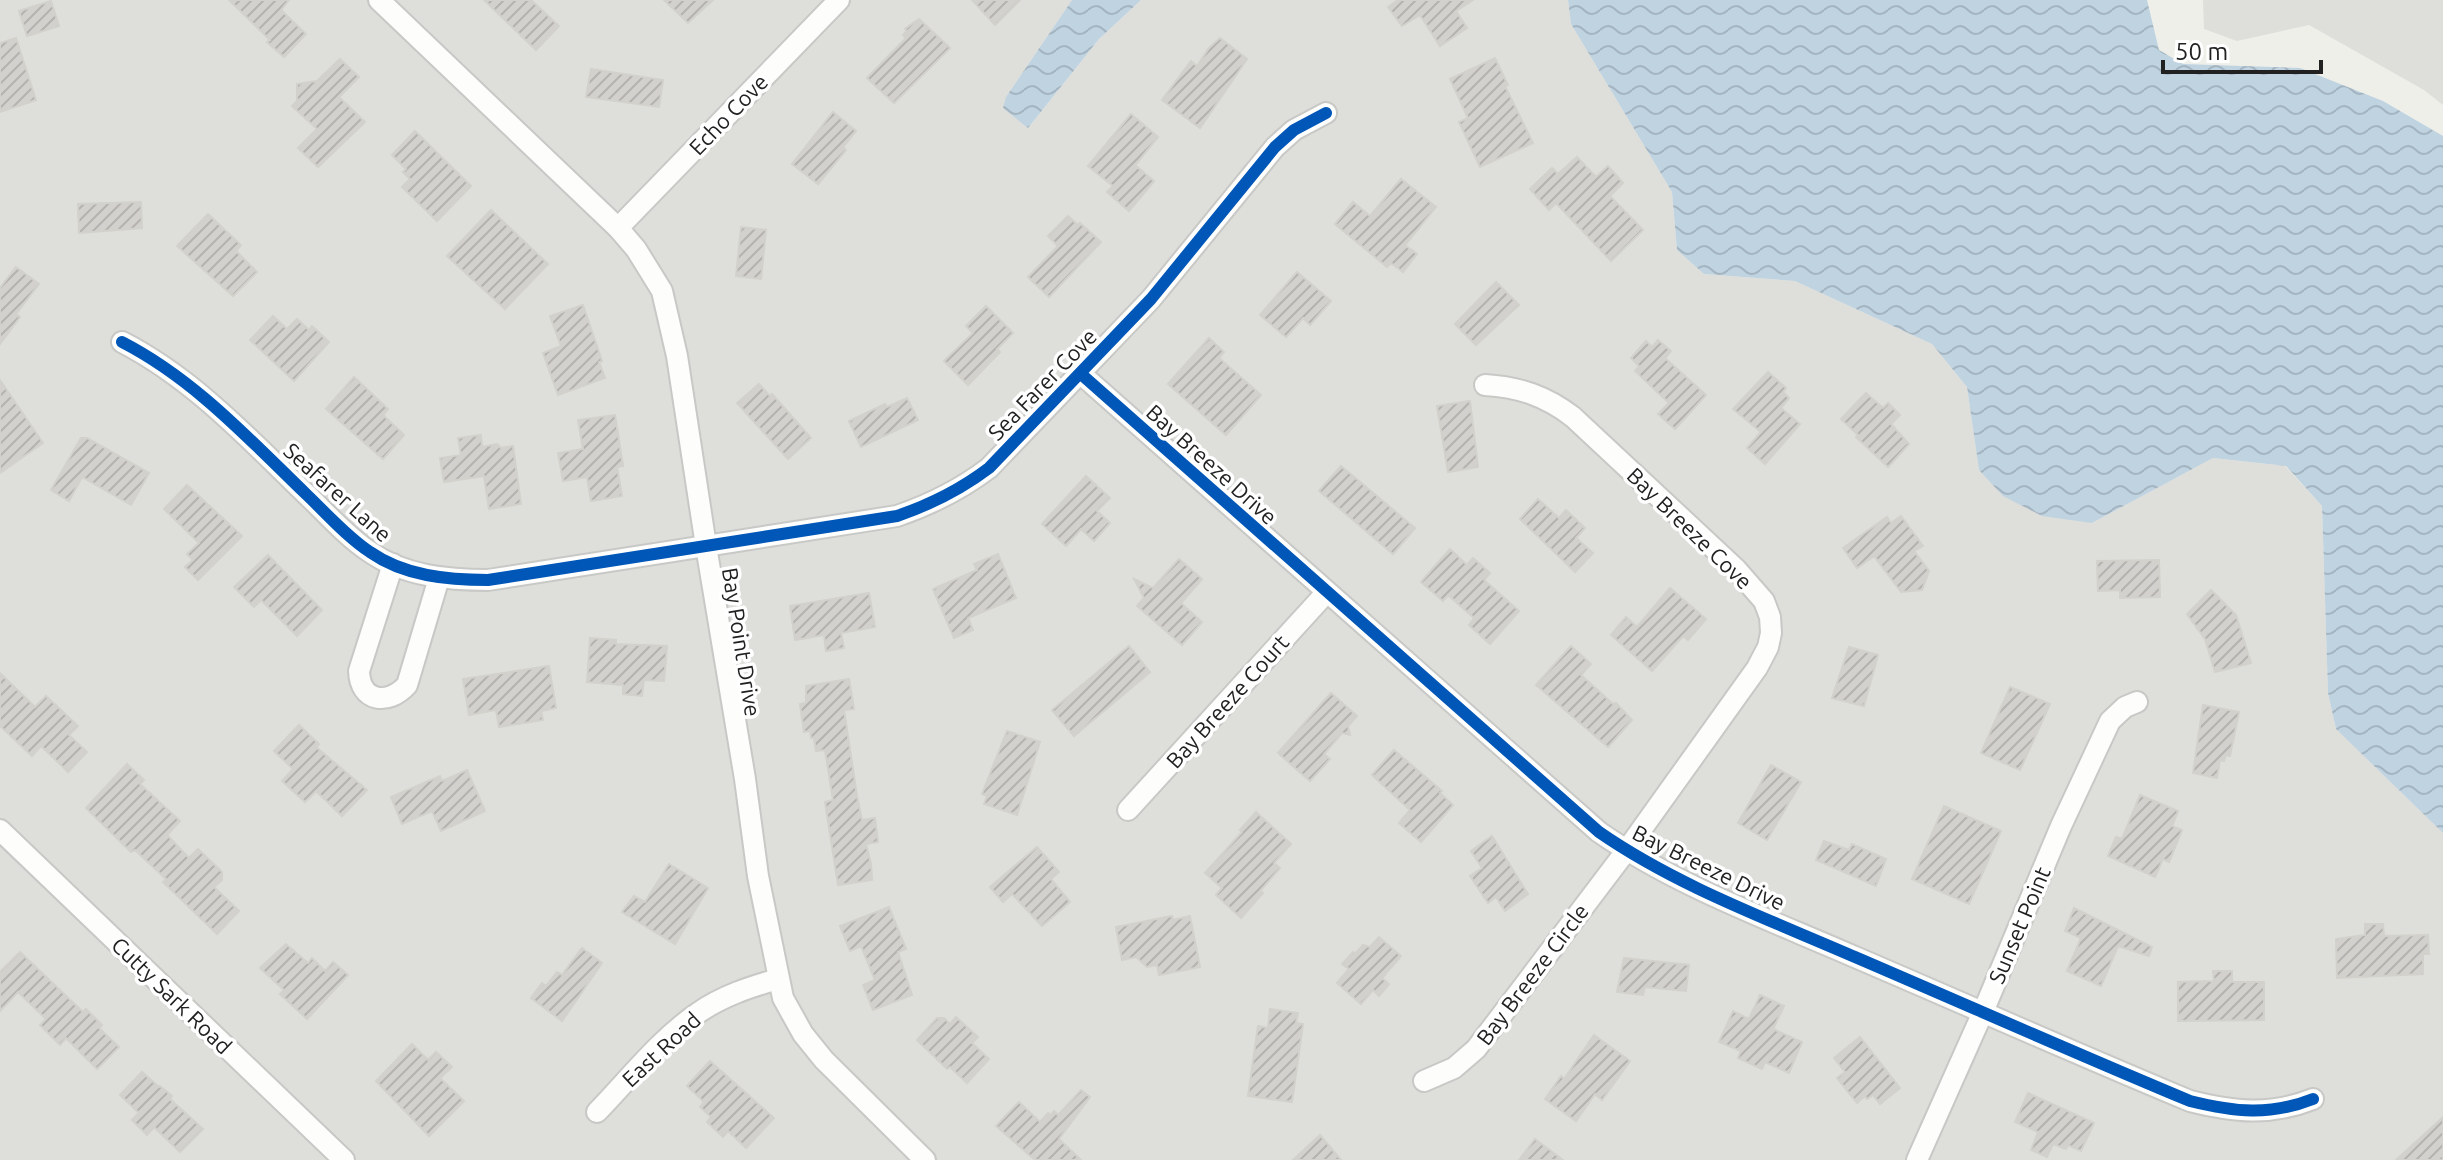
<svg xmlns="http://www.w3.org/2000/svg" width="2443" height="1160" font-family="Ubuntu,sans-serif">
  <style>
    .residential { fill: #dededb }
    .water { fill: url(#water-waves) }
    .building { fill: url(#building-hatch); stroke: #d2d1cb; stroke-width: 2 }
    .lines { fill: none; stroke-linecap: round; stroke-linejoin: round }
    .minor-casing { stroke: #c8c8c6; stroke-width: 24 }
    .minor { stroke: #fdfdfc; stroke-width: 20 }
    .cycleway-casing { stroke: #fff; stroke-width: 17 }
    .cycleway { stroke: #0057b8; stroke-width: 12 }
    .labels { text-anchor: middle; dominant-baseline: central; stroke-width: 7; stroke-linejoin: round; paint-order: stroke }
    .street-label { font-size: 22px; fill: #212121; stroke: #fff }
  </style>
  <defs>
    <pattern id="water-waves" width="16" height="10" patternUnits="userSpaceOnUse" patternTransform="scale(2)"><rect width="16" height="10" fill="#bfd3e1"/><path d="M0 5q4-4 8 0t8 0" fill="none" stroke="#a4b5c1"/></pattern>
    <pattern id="building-hatch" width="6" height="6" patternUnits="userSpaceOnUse" patternTransform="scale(2)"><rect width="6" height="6" fill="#d2d1cd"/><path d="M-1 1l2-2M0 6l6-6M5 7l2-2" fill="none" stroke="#b4b3b0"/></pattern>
  </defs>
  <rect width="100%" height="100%" fill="#efefea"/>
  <g class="residential">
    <path d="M0,0H1072L1006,97L1028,128L1099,39L1141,0H1568L1571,24L1672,192L1677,250L1704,274L1795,281L1932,344L1967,387L1979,470L2092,523L2213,458L2285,466L2322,506L2328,693L2336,729L2443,833V1160H0Z"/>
    <path d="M2203,0H2443V105L2424,90L2309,25L2237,41L2204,29Z"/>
  </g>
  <g class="water">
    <path d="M1072,0H1141L1099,39L1028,128L1003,108L1006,97Z"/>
    <path d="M1568,0H2147L2159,50L2183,64L2300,68L2383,101L2443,136V833L2336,729L2328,693L2322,506L2286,466L2213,458L2092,523L2042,516L2003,496L1979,470L1967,387L1932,344L1795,281L1704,274L1677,250L1672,192L1571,24Z"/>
  </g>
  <g class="building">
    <path d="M229,0H289L281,10L306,34L284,57L267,42L270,40Z"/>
    <path d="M484,0H531L559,26L536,50Z"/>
    <path d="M664,0H713L688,23Z"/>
    <path d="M972,0H1020L995,25Z"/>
    <path d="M1398,0H1473L1456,11L1467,28L1440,46L1420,15L1402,26L1388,7Z"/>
    <path d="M51,1L59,26L27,36L19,11Z"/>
    <path d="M919,19L950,48L894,103L867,78L906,38L903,35L907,31L905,29Z"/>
    <path d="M16,38L36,100L0,112V43Z"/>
    <path d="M1220,38L1247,59L1200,128L1162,100L1191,61L1197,66L1209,48Z"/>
    <path d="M1495,58L1508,85L1505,86L1533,143L1480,167L1459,122L1468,118L1450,79Z"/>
    <path d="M340,59L359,77L339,97L365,122L318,167L298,148L317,129L292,106L297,101V84L317,81Z"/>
    <path d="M591,69L663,80L659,107L586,97Z"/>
    <path d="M833,112L856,131L843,147L846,150L818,184L792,164Z"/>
    <path d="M1131,114L1158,137L1135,165L1154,181L1129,211L1107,192L1113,186L1088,166Z"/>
    <path d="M415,131L471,186L437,221L402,187L410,179L403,172L406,169L392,155Z"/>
    <path d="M1577,157L1596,177L1608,166L1623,183L1610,196L1643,230L1611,261L1556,203L1549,210L1530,189L1552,168L1558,174Z"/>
    <path d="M1401,179L1436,207L1405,245L1417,254L1403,272L1391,263L1387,267L1335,224L1353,202L1370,216Z"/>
    <path d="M141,202L142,228L79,233L78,204Z"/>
    <path d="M491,210L548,264L505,309L447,256Z"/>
    <path d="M208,214L241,245L236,251L257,272L233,296L177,246Z"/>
    <path d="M1068,216L1078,225L1080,223L1101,242L1049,297L1028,277L1058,246L1048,236Z"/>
    <path d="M741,227L766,230L761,279L736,276Z"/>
    <path d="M16,267L39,284L16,314L20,317L0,344V288Z"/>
    <path d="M1297,272L1331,301L1310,325L1303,318L1286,337L1260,315Z"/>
    <path d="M1496,282L1519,305L1476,345L1455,324Z"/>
    <path d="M583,305L602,361L599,362L605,378L558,395L543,353L561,346L550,316Z"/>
    <path d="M986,306L1013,333L997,349L1000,352L968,385L944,361L973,333L966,326Z"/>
    <path d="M273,316L287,329L297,319L309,330L312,326L329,342L294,381L250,340Z"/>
    <path d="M1209,338L1224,352L1219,358L1261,395L1226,435L1168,384Z"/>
    <path d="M1658,340L1671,351L1665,358L1706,395L1675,429L1658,414L1669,403L1635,371L1639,366L1631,358L1646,341L1652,347Z"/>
    <path d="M1768,372L1786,388L1783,392L1789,398L1781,408L1800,424L1765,464L1747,448L1761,432L1733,409Z"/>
    <path d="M354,377L388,409L383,415L404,435L383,459L326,409Z"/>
    <path d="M0,380L43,443L0,473Z"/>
    <path d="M759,384L770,396L772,394L811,438L788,459L737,403Z"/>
    <path d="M1866,393L1883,408L1888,403L1900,415L1891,424L1909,444L1888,467L1856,437L1858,435L1841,419Z"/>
    <path d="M907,398L918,420L861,447L849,421L885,404L887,407Z"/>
    <path d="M1470,401L1478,467L1448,472L1437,406Z"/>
    <path d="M615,415L623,466L617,467L622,496L591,501L587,477L563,481L558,453L583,449L578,420Z"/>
    <path d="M481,435L482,447L497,444L501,448L513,446L521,504L489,509L484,476L444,482L440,458L461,455L458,438Z"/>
    <path d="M81,438H87L149,473L131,505L82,477L69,501L51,490Z"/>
    <path d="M1341,466L1415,528L1393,554L1319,491Z"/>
    <path d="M1086,476L1110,498L1097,511L1110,523L1094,541L1081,529L1066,546L1042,524Z"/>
    <path d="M187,485L242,536L198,580L185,567L193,560L187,554L199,543L164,509Z"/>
    <path d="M1538,499L1559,518L1566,510L1585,528L1576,538L1593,553L1575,572L1520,519Z"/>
    <path d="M1901,516L1923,546L1914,551L1929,571L1922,590L1901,592L1874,556L1857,568L1843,548L1887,517L1891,523Z"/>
    <path d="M1450,549L1467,565L1473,558L1490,573L1484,580L1519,611L1490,644L1469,625L1474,618L1448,595L1443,601L1421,582Z"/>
    <path d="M998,554L1016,598L968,618L973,630L954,638L933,589L977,570L974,564Z"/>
    <path d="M268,555L322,610L297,636L261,600L254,607L234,587Z"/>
    <path d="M1179,559L1202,579L1181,603L1202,622L1182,645L1137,606L1144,598L1134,579L1153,588Z"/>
    <path d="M2159,560L2160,597L2120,598V590L2098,591L2097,561Z"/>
    <path d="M1670,588L1706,619L1688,640L1683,636L1652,671L1611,635L1626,617L1637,627Z"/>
    <path d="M2211,590L2236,615L2251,663L2215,672L2205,639L2187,614Z"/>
    <path d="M869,593L875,627L841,633L844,648L826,651L824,635L795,640L790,606Z"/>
    <path d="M590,638L616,640V644L667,646L664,681L644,680L642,696L623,694V685L587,682Z"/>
    <path d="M1129,646L1150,672L1074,736L1052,710Z"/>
    <path d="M1571,646L1591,664L1581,675L1613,704L1616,703L1632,720L1608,747L1536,685Z"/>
    <path d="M1849,647L1878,655L1864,706L1832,698Z"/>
    <path d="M549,666L556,708L541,711L543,720L499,727L496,710L469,715L463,679Z"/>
    <path d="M0,673L35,707L46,696L78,726L69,735L87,752L68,772L41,746L32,756L0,726Z"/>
    <path d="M849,679L854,709L844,710L857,796L862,820L875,818L878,842L866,844L871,864L872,880L838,885L825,802L833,800L825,750L816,751L814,738H811L810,731L804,732L800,704L806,703V686Z"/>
    <path d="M2010,687L2050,704L2020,770L1981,753Z"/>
    <path d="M1331,693L1357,716L1348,726L1350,735L1342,733L1324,754L1330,759L1310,781L1278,753Z"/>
    <path d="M2203,705L2239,712L2230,756L2226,755L2224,761L2220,760L2217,778L2193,773Z"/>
    <path d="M299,725L319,744L316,747L367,790L342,816L316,791L305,802L282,781L293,769L274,751Z"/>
    <path d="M1007,731L1040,742L1017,815L984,804L987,796L982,794Z"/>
    <path d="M1394,750L1442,791L1440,793L1453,805L1421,842L1399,823L1410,810L1372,775Z"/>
    <path d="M127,764L144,780L140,784L180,821L167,835L189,858L198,849L222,872V880L214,887L239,911L217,934L163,882L166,879L135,850L131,852L86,808Z"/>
    <path d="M1771,765L1801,782L1767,840L1738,823Z"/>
    <path d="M467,770L485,811L441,831L432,811L402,824L391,797L440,776L442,781Z"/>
    <path d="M2140,795L2178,811L2172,826L2182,830L2169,862L2163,859L2155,877L2108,856L2116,837L2122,839Z"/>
    <path d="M1944,806L2001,831L1969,904L1912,879Z"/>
    <path d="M1256,812L1291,844L1274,863L1280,868L1260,891L1263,893L1241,918L1216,895L1222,888L1205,873L1242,832L1240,830Z"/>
    <path d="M1492,836L1528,894L1505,911L1496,897L1488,903L1470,876L1482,868L1471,851Z"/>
    <path d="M1824,841L1849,850L1852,844L1886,859L1876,886L1816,860Z"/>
    <path d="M1037,847L1059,872L1051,879L1070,902L1042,926L1012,894L1003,902L990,887Z"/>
    <path d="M669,864L708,888L675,944L622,912L634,896L645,902Z"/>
    <path d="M889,907L906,949L898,952L912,995L873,1010L863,985L875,980L861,946L850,951L840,926Z"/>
    <path d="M2074,908L2152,947L2149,956L2118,946L2101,986L2067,971L2081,938L2065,931Z"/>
    <path d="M1172,916L1173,920L1190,916L1200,967L1159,975L1157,965L1147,967L1136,957L1122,960L1116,927Z"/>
    <path d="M2365,924H2383L2384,936L2428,935L2429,954H2423V974L2337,978L2336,939L2365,935Z"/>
    <path d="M1379,937L1401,956L1382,978L1389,984L1379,996L1373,990L1361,1004L1337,983L1349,969L1342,964L1353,952L1355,954L1363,945L1370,947Z"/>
    <path d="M286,944L308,963L312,958L325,971L333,962L348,975L307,1019L280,994L284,990L260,968Z"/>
    <path d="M582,948L602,963L562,1021L531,998L542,983L546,986L557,972L562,975Z"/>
    <path d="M20,952L83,1012L86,1009L102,1025L99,1028L119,1047L97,1069L66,1038L60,1045L40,1025L46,1019L18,992L0,1011V972Z"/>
    <path d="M1624,958L1689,965L1686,991L1645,987L1643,995L1617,992Z"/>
    <path d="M2213,971H2232V982H2264V1020L2178,1021V982L2214,981Z"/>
    <path d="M1760,995L1784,1006L1773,1029L1802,1042L1789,1073L1765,1062L1762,1069L1738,1058L1741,1051L1719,1042L1733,1011L1749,1019Z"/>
    <path d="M1270,1009L1298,1013L1296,1023L1303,1024L1292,1102L1248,1096L1258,1026L1268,1028Z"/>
    <path d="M956,1017L978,1037L972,1043L989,1059L967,1083L950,1067L947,1069L917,1040L937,1018H944L950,1024Z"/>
    <path d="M1594,1035L1630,1061L1602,1100L1595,1094L1576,1121L1545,1099L1561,1076L1564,1079Z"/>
    <path d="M1860,1037L1900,1088L1880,1104L1873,1095L1867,1099L1865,1096L1857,1103L1837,1078L1845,1072L1834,1058Z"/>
    <path d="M412,1044L428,1060L436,1052L452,1067L440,1078L464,1101L429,1136L376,1081Z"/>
    <path d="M710,1061L774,1118L746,1148L728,1131L723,1137L707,1122L711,1117L700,1107L704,1102L687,1086Z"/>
    <path d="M142,1072L159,1087L160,1086L172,1096L170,1099L203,1129L180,1152L154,1127L147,1135L132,1120L139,1113L120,1095Z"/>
    <path d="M1081,1090L1090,1097L1059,1139L1081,1160H1035L996,1126L1019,1102L1040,1122L1048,1113L1051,1115L1054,1111L1058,1115Z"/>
    <path d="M2028,1093L2094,1123L2081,1151L2068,1145L2066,1149L2053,1144L2047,1157L2031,1150L2038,1132L2015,1122Z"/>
    <path d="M2443,1117V1160H2396Z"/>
    <path d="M1320,1135L1341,1160H1293Z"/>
    <path d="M1535,1139L1563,1160H1519Z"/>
  </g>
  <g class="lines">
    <defs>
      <g id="minor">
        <path d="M379,0L618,228L636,249L662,291L677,356L706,546L745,779L758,876L783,998L803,1034L824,1060L925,1160"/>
        <path d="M618,228L839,0"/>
        <path d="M122,342C194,379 249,439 306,494C326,513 347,537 370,552C404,576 448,580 488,580L897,516C932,504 960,490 989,468L1151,299L1275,147L1294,130L1326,113"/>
        <path d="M1081,374L1599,832C1677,886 1768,919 1855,957C1967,1005 2077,1054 2190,1101C2234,1112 2270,1116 2313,1099"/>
        <path d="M393,564L359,671C360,702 388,706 407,685L439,578"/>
        <path d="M1128,810L1326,593"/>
        <path d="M0,830L344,1160"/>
        <path d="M1424,1081L1454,1068L1476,1049L1626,851L1757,668L1768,647L1771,633L1770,617L1764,601L1736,569L1573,417C1546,396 1519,387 1485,385"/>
        <path d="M597,1112C629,1079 660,1039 698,1013C722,996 750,987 778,979"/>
        <path d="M1917,1160L1983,1012L2061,826L2110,721L2125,707L2137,702"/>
      </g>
    </defs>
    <use href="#minor" class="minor-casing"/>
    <use href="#minor" class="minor"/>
    <defs>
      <g id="cycleway">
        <path d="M122,342C194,379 249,439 306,494C326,513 347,537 370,552C404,576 448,580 488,580L897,516C932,504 960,490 989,468L1151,299L1275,147L1294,130L1326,113"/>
        <path d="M1081,374L1599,832C1677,886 1768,919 1855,957C1967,1005 2077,1054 2190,1101C2234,1112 2270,1116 2313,1099"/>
      </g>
    </defs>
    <use href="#cycleway" class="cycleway-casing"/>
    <use href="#cycleway" class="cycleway"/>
  </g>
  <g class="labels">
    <g class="street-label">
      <text transform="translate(728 114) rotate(-46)">Echo Cove</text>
      <text transform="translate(1042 384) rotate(-46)">Sea Farer Cove</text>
      <text transform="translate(1212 464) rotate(42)">Bay Breeze Drive</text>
      <text transform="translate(338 492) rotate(42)">Seafarer Lane</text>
      <text transform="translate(1690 528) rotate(44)">Bay Breeze Cove</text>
      <text transform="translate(742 642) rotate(81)">Bay Point Drive</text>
      <text transform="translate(1227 701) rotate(-48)">Bay Breeze Court</text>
      <text transform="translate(1709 867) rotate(26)">Bay Breeze Drive</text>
      <text transform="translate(2019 925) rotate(-67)">Sunset Point</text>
      <text transform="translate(1532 974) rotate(-53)">Bay Breeze Circle</text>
      <text transform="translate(172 995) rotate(44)">Cutty Sark Road</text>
      <text transform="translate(661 1049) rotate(-43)">East Road</text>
    </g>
  </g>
  <path d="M2163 60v12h158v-12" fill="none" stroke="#212121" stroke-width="4"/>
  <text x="2175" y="60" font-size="24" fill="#212121" stroke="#ffffff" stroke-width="6" paint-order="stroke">50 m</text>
</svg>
